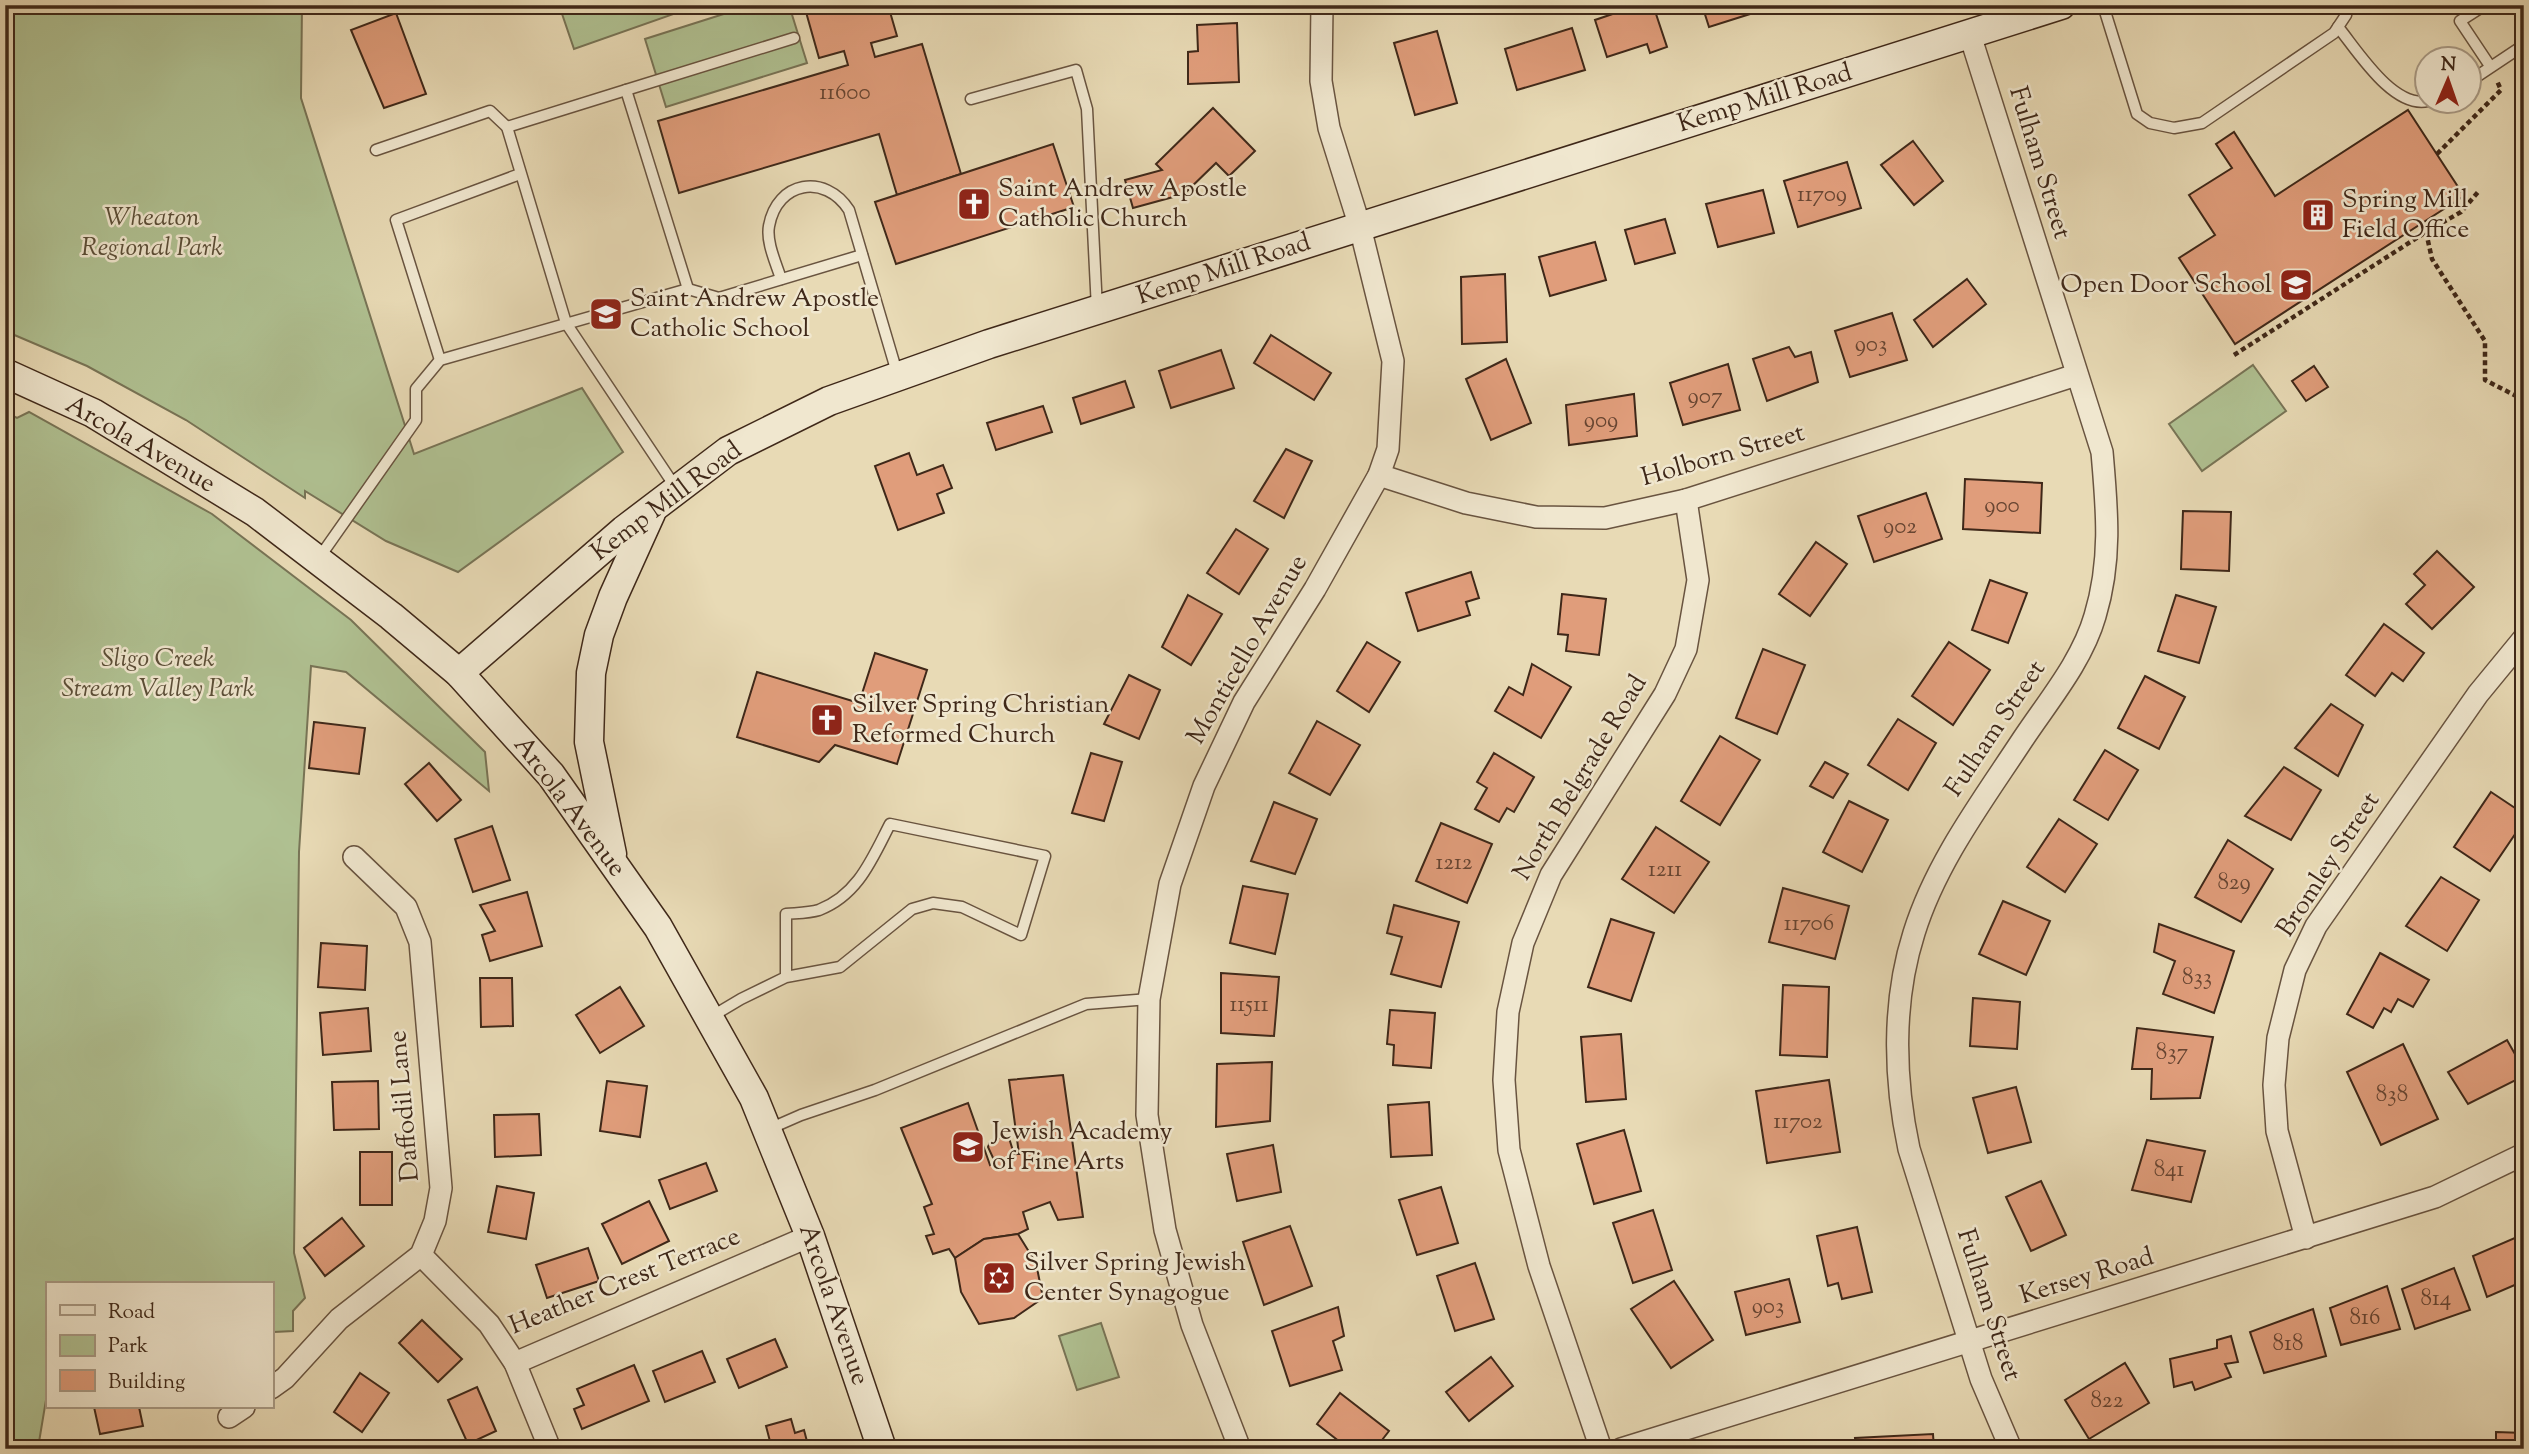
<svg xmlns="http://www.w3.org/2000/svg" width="2529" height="1454" font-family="'Sorts Mill Goudy',serif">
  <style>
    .green { fill: #b0c192; stroke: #787456; stroke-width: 2 }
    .building { fill: #e09d7b; stroke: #3f2819; stroke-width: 2 }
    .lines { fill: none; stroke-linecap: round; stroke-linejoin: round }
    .lane-casing { stroke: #695440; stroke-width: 13 }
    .street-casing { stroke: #695440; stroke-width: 24 }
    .secondary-casing { stroke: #3f2819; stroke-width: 31 }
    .path { stroke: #3f2819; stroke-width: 4.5; stroke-dasharray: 5 3.5; stroke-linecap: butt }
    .lane { stroke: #f0e7cf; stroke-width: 10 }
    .street { stroke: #f0e7cf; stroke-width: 21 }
    .secondary { stroke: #f0e7cf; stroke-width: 28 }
    .labels { text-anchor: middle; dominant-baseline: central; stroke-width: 5; stroke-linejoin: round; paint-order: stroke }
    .number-label { font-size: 23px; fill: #674532 }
    .street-label { font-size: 26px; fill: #3f2819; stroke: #f0e7cf }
    .poi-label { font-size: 26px; fill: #3f2819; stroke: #f0e7cf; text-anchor: start }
    .park-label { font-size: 26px; font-style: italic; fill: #5b4e37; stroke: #f0e7cf }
  </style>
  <rect width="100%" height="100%" fill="#e8dab5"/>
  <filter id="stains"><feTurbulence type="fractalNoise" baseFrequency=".00286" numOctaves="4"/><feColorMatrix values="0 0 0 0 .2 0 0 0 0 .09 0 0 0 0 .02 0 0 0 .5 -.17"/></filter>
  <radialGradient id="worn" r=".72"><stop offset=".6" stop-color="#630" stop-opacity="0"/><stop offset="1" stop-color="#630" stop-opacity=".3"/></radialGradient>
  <g class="green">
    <path d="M5,5H302L301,98L414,454L582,388L623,452L458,572L386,541L305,491V498L186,420L87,366L5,331Z"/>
    <path d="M559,5H683L685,10L574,49Z"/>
    <path d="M752,5H789L807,63L666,107L645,39Z"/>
    <path d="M2253,365L2286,411L2202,471L2169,424Z"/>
    <path d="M5,412L17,418L29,412L212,514L351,620L485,752L489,791L346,672L311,666L299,852L294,1253L305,1298L293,1311V1331L274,1332L271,1335V1284H47V1394L39,1442L42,1449H5Z"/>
    <path d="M1101,1323L1119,1377L1077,1390L1059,1336Z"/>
  </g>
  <g class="building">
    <path d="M804,5H888L897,36L871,43L875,57L922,44L961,174L897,195L879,134L679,193L658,121L848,65L844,51L819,58Z"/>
    <path d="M948,5H975L950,13Z"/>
    <path d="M1400,5H1441V8L1400,9Z"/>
    <path d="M1639,5H1653L1667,47L1650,53L1647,44L1607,57L1595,20Z"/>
    <path d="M1702,5H1747L1750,14L1709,27Z"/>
    <path d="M396,13L426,94L384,108L351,30Z"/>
    <path d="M1237,23L1239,82L1188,84V52L1198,51L1197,25Z"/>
    <path d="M1572,28L1585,70L1517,90L1505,49Z"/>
    <path d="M1437,31L1457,103L1415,115L1394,43Z"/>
    <path d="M1213,108L1255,151L1229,176L1216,163L1184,194L1133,208L1125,180L1162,170L1156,164Z"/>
    <path d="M2408,110L2464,196L2235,344L2179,258L2215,235L2189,195L2232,168L2216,144L2234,132L2275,196Z"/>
    <path d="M1913,141L1943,181L1914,205L1881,165Z"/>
    <path d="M1053,144L1074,207L896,264L875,202Z"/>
    <path d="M1847,162L1861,208L1798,227L1784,181Z"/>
    <path d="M1763,190L1774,233L1718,247L1706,204Z"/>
    <path d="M1665,219L1675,253L1635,264L1625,230Z"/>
    <path d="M1595,242L1606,280L1550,296L1539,257Z"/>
    <path d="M1505,274L1507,342L1462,344L1461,277Z"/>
    <path d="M1967,279L1986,304L1933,347L1914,320Z"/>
    <path d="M1892,313L1907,360L1850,377L1835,331Z"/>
    <path d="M1271,335L1331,373L1314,400L1254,363Z"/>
    <path d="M1789,347L1795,357L1811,352L1818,382L1767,401L1753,359Z"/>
    <path d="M1221,350L1234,388L1171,408L1159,371Z"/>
    <path d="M1506,359L1531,423L1491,440L1466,379Z"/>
    <path d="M1728,364L1740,410L1683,425L1670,383Z"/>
    <path d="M2314,366L2328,387L2306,401L2292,381Z"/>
    <path d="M1125,381L1134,407L1081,424L1073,398Z"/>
    <path d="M1634,394L1637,436L1569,445L1566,405Z"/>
    <path d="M1043,406L1052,432L996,450L987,423Z"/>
    <path d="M1286,449L1312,461L1284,518L1254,501Z"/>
    <path d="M909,453L917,475L943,465L952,488L937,494L944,513L898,530L875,466Z"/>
    <path d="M1965,479L2042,483L2040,533L1963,529Z"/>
    <path d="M1926,493L1942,539L1874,562L1858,516Z"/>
    <path d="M2183,511L2231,512L2229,571L2181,569Z"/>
    <path d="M1236,529L1268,549L1239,594L1207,573Z"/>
    <path d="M1816,542L1847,564L1810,616L1779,594Z"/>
    <path d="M2437,551L2474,587L2432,629L2406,604L2425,585L2414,574Z"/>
    <path d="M1471,572L1479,598L1466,602L1470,615L1418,631L1406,593Z"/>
    <path d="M1990,580L2027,593L2008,643L1972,630Z"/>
    <path d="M1562,594L1606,599L1599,655L1566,651L1568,635L1558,634Z"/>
    <path d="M1188,595L1222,614L1191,665L1162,647Z"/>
    <path d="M2176,595L2216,607L2199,663L2158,651Z"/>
    <path d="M2384,624L2424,653L2403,681L2392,673L2375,696L2346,675Z"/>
    <path d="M1367,642L1400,662L1369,712L1337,691Z"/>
    <path d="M1949,642L1990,670L1953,725L1912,696Z"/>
    <path d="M1763,649L1805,665L1777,734L1736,718Z"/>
    <path d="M875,653L927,670L897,764L835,745L819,762L737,737L757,672L859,703Z"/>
    <path d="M1532,664L1571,687L1541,738L1495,711L1509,687L1523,695Z"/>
    <path d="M1129,675L1160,690L1139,739L1104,724Z"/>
    <path d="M2145,676L2185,697L2159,749L2118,728Z"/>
    <path d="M2331,704L2363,725L2338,776L2295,748Z"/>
    <path d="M1898,719L1936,743L1908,790L1868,765Z"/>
    <path d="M1317,721L1360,745L1330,795L1289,773Z"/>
    <path d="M314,722L365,728L359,774L309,768Z"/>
    <path d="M1720,736L1760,760L1720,825L1681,801Z"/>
    <path d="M2105,750L2138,770L2108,820L2074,800Z"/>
    <path d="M1091,753L1122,762L1104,821L1072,813Z"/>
    <path d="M1494,753L1534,777L1514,812L1507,808L1499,822L1475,809L1487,788L1477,782Z"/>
    <path d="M1825,762L1848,774L1833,798L1810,786Z"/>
    <path d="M429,763L461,800L437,821L405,784Z"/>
    <path d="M2284,767L2321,790L2291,840L2245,816Z"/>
    <path d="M2491,792L2524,814V821L2490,871L2454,847Z"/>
    <path d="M1849,801L1888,820L1862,872L1823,852Z"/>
    <path d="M1274,802L1317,819L1295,874L1251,861Z"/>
    <path d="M2059,819L2097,844L2065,892L2027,867Z"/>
    <path d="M1441,823L1492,844L1467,903L1416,881Z"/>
    <path d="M492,826L510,880L473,892L455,839Z"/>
    <path d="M1656,827L1709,862L1674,913L1622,879Z"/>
    <path d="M2228,840L2273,869L2241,922L2195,897Z"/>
    <path d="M2441,877L2479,900L2447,951L2406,926Z"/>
    <path d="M1243,886L1288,894L1275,954L1230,943Z"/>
    <path d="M1783,888L1849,906L1835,959L1769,942Z"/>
    <path d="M527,892L542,946L490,961L482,935L495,931L480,905Z"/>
    <path d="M2003,901L2050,921L2026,975L1979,954Z"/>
    <path d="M1394,905L1459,922L1441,987L1391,974L1402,937L1387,933Z"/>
    <path d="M1611,919L1654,933L1631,1001L1588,987Z"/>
    <path d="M2159,924L2234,951L2214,1013L2163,994L2175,961L2154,952Z"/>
    <path d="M321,943L367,946L365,990L318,987Z"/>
    <path d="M2380,953L2429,980L2413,1007L2398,999L2391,1012L2384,1008L2373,1028L2347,1014Z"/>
    <path d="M1221,973L1279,977L1274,1036L1221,1033Z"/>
    <path d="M480,978H512L513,1026L481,1027Z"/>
    <path d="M1783,985L1829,987L1827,1057L1780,1055Z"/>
    <path d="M620,987L644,1026L600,1053L576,1015Z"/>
    <path d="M1973,998L2020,1002L2017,1049L1970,1046Z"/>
    <path d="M368,1008L371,1051L323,1055L320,1013Z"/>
    <path d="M1390,1010L1435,1013L1431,1068L1393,1065L1394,1045L1387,1044Z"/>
    <path d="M2137,1028L2213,1037L2200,1098L2151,1099L2152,1069H2132Z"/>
    <path d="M1621,1034L1626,1099L1586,1102L1581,1037Z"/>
    <path d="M2507,1040L2524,1070V1076L2468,1104L2448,1072Z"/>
    <path d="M2403,1044L2438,1119L2381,1145L2347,1072Z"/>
    <path d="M1272,1062L1270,1121L1216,1127L1217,1064Z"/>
    <path d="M1063,1075L1083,1217L1058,1220L1050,1202L1023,1212L1028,1229L1018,1234L984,1239L955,1258L949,1249L933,1254L926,1236L934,1234L924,1207L932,1204L901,1128L968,1103L990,1165L995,1162L988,1147L990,1142L1004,1136L1009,1138L1014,1154H1019L1009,1080Z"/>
    <path d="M1829,1080L1840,1152L1767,1163L1756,1091Z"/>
    <path d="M378,1081L379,1129L334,1130L332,1082Z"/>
    <path d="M607,1081L647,1086L640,1137L600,1131Z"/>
    <path d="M2016,1087L2031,1142L1988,1153L1973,1098Z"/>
    <path d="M1429,1102L1432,1155L1391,1157L1388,1105Z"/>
    <path d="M539,1114L541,1155L495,1157L494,1115Z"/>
    <path d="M1624,1130L1641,1191L1594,1204L1577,1144Z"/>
    <path d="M2147,1140L2205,1151L2191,1202L2132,1190Z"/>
    <path d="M1273,1145L1281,1192L1237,1201L1227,1154Z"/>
    <rect x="360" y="1152" width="32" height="53"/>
    <path d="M706,1163L717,1191L670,1209L659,1180Z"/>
    <path d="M2041,1181L2066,1235L2031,1251L2006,1197Z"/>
    <path d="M497,1186L534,1193L526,1239L488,1232Z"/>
    <path d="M1441,1187L1458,1243L1417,1255L1399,1200Z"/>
    <path d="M649,1201L669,1241L622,1264L602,1224Z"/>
    <path d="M1653,1210L1672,1270L1633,1283L1613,1223Z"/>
    <path d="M342,1218L364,1246L325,1276L304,1248Z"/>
    <path d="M1290,1226L1312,1286L1264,1305L1243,1242Z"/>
    <path d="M1857,1227L1872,1292L1842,1299L1838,1283L1828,1286L1817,1236Z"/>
    <path d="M1018,1234L1036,1263L1043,1298L1014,1318L979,1324L961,1292L955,1258L984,1239Z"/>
    <path d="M2524,1234V1281L2487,1297L2473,1256Z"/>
    <path d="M588,1248L599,1281L547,1298L536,1265Z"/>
    <path d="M1475,1263L1494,1319L1455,1331L1437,1276Z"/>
    <path d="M2454,1268L2470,1310L2415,1329L2402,1289Z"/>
    <path d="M1789,1279L1800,1322L1746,1335L1735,1292Z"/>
    <path d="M1674,1281L1713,1340L1671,1368L1631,1309Z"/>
    <path d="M2387,1286L2400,1329L2341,1345L2330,1308Z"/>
    <path d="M1338,1307L1344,1336L1333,1341L1342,1370L1290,1386L1272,1331Z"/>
    <path d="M2313,1309L2326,1356L2264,1373L2250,1332Z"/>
    <path d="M422,1320L462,1359L438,1382L399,1343Z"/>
    <path d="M2231,1336L2238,1362L2225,1364L2231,1377L2195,1390L2192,1382L2174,1387L2170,1359L2217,1348V1340Z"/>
    <path d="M775,1339L787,1367L739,1388L727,1359Z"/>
    <path d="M702,1351L715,1382L665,1402L653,1371Z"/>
    <path d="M1491,1357L1513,1386L1469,1421L1446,1392Z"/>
    <path d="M2125,1363L2149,1403L2089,1439L2065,1400Z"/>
    <path d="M634,1365L649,1401L582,1429L574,1409L584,1405L577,1389Z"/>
    <path d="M360,1373L389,1393L362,1432L334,1412Z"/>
    <path d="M477,1387L496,1431L468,1444L448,1400Z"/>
    <path d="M1340,1393L1389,1431L1375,1449H1349L1317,1424Z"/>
    <path d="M94,1407H139L143,1426L100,1434Z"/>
    <path d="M791,1419L795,1433L804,1430L809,1449H772L766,1426Z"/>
    <path d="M2496,1432L2524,1433V1449H2496Z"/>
    <path d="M1933,1434L1934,1449H1856L1855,1438Z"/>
    <path d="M2457,1442L2458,1449L2405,1448Z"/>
    <path d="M2370,1443L2371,1449H2349Z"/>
  </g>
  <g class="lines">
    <defs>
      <g id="lane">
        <path d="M2103,5L2137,114L2150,123L2174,128L2202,123L2334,33L2346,15L2348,5"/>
        <path d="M2485,5L2460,21L2490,66"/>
        <path d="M2338,27C2357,50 2393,109 2428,101"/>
        <path d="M2470,81L2524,45"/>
        <path d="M626,90L794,38"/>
        <path d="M971,99L1076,70L1087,109L1097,309"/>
        <path d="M507,127L626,90L688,289"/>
        <path d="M376,150L490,111L507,127L566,323L676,488"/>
        <path d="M781,279C776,263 766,242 769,226C777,181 825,173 849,210L898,376"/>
        <path d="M440,360L396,220L520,174"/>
        <path d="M319,558L416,420V389L440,360L688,289L719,298L862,255"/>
        <path d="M709,1018L741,999L786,977L840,967L912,909L933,903L962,907L1021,935L1045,856L890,824C872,859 858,895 819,910C809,913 797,913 786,914V977"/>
        <path d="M769,1129L801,1115L875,1090L1086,1004L1149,999"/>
      </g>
      <g id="street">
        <path d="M1970,35L2102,452C2107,509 2112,560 2095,616C2082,661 2049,700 2023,739C1983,800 1936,862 1914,933C1892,1002 1894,1079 1909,1149L1981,1379L2011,1449"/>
        <path d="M1379,475L1466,503L1536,517L1605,518L1686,500L2076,375"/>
        <path d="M2306,1238L2277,1131L2274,1085L2278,1038L2295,970L2316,926L2478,694L2524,638"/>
        <path d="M421,1255L489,1324L515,1363L550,1449"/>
        <path d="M515,1363L810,1236"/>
        <path d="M271,1388L285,1378L339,1319L421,1255L435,1221L441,1188L420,942L406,907L354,857"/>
        <path d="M229,1417L244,1407"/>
        <path d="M1240,1449L1192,1325L1165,1230L1147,1115L1149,999L1170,884L1204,786L1244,702L1315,589L1379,475L1388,449L1393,361L1360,227L1329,128L1321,81L1322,5"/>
        <path d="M1601,1449L1539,1266L1509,1150L1504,1080L1508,1012L1523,943L1551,875L1665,694L1686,649L1698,580L1686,500"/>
        <path d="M1621,1449L2435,1197L2524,1154"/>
      </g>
      <g id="secondary">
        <path d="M5,373L93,413L255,512L391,616L459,673L551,775L658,927L754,1098L810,1236L882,1449"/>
        <path d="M459,673L624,530L728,451L829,401L989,344L2061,5"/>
        <path d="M612,854L589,742L591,673L599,635L613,597L651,513"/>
      </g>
    </defs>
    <use href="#lane" class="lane-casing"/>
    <use href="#street" class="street-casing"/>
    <use href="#secondary" class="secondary-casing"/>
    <g class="path">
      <path d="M2437,154L2501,90L2497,81"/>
      <path d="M2426,232L2432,259L2485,341V380L2524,400"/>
      <path d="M2234,355L2426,232L2461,212L2478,192"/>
    </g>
    <use href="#lane" class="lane"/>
    <use href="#street" class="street"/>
    <use href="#secondary" class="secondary"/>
  </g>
  <defs>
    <symbol id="church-square" viewBox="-11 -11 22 22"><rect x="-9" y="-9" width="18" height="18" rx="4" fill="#8f2418" stroke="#f0e7cf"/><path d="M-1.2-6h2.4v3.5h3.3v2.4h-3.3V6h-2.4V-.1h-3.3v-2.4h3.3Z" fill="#fff"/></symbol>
    <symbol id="building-square" viewBox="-11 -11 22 22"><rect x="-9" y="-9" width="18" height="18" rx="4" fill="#8f2418" stroke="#f0e7cf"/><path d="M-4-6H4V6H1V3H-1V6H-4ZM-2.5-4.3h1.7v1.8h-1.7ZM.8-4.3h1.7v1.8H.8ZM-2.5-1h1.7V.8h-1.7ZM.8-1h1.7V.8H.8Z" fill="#fff"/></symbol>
    <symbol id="school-square" viewBox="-11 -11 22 22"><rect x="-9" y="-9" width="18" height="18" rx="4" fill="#8f2418" stroke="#f0e7cf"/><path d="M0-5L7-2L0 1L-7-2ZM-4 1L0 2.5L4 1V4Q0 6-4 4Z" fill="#fff"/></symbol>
    <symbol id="synagogue-square" viewBox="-11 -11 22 22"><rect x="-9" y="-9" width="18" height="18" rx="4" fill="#8f2418" stroke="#f0e7cf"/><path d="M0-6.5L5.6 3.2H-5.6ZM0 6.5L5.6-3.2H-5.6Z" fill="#fff"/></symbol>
  </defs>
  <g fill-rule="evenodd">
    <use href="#church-square" x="955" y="185" width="38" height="38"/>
    <use href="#building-square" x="2299" y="196" width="38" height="38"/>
    <use href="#school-square" x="2277" y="266" width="38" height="38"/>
    <use href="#school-square" x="587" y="295" width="38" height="38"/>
    <use href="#church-square" x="808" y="701" width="38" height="38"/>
    <use href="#school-square" x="949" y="1128" width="38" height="38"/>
    <use href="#synagogue-square" x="980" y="1259" width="38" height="38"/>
  </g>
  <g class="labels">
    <g class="number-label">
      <text x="845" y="93">11600</text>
      <text x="1822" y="195">11709</text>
      <text x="1871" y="345">903</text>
      <text x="1705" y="397">907</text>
      <text x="1601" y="421">909</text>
      <text x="2002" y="506">900</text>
      <text x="1900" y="527">902</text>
      <text x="1454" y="863">1212</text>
      <text x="1665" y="870">1211</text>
      <text x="2234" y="883">829</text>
      <text x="1809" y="924">11706</text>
      <text x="2197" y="978">833</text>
      <text x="1249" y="1005">11511</text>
      <text x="2172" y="1053">837</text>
      <text x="2392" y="1095">838</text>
      <text x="1798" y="1122">11702</text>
      <text x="2169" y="1170">841</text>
      <text x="2436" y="1299">814</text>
      <text x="1768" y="1307">903</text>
      <text x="2365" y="1318">816</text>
      <text x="2288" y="1344">818</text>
      <text x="2107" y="1401">822</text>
    </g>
    <g class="street-label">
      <text transform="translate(1765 99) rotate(-17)">Kemp Mill Road</text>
      <text transform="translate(2039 163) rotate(73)">Fulham Street</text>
      <text transform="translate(1224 270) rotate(-18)">Kemp Mill Road</text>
      <text transform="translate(140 445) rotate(30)">Arcola Avenue</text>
      <text transform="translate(1723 456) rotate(-16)">Holborn Street</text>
      <text transform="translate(667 502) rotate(-37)">Kemp Mill Road</text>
      <text transform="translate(1248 650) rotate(-60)">Monticello Avenue</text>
      <text transform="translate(1996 729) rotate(-56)">Fulham Street</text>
      <text transform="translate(1581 778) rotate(-59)">North Belgrade Road</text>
      <text transform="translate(569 807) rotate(53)">Arcola Avenue</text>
      <text transform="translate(2329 865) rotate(-57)">Bromley Street</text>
      <text transform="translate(405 1106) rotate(-95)">Daffodil Lane</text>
      <text transform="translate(2087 1277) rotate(-17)">Kersey Road</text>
      <text transform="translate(625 1282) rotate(-22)">Heather Crest Terrace</text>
      <text transform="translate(833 1305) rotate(71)">Arcola Avenue</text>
      <text transform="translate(1988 1305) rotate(72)">Fulham Street</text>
    </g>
    <g class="poi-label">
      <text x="998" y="189">Saint Andrew Apostle<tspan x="998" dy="30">Catholic Church</tspan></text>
      <text x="2342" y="200">Spring Mill<tspan x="2342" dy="30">Field Office</tspan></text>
      <text x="2272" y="285" text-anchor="end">Open Door School</text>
      <text x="630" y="299">Saint Andrew Apostle<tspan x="630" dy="30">Catholic School</tspan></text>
      <text x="852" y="705">Silver Spring Christian<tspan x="852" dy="30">Reformed Church</tspan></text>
      <text x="992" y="1132">Jewish Academy<tspan x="992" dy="30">of Fine Arts</tspan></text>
      <text x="1024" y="1263">Silver Spring Jewish<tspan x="1024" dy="30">Center Synagogue</tspan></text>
    </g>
    <g class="park-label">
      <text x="152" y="218">Wheaton<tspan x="152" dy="30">Regional Park</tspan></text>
      <text x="158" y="659">Sligo Creek<tspan x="158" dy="30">Stream Valley Park</tspan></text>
    </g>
  </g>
  <rect width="2529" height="1454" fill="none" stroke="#e8dab5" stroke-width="28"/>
  <rect x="7" y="7" width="2515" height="1440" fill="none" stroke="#3f2819" stroke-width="3.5"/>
  <rect x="14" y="14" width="2501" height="1426" fill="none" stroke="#3f2819" stroke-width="2"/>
  <rect x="46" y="1282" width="228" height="126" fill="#f0e7cf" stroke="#a99b86" stroke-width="2"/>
  <rect x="60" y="1305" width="35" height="10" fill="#f0e7cf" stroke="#a99b86" stroke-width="2"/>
  <text x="108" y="1318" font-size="21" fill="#3f2819">Road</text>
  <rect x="60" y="1335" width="35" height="21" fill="#b0c192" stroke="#a99b86" stroke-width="2"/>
  <text x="108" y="1352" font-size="21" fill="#3f2819">Park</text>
  <rect x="60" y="1370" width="35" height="21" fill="#e09d7b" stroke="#a99b86" stroke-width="2"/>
  <text x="108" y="1388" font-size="21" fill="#3f2819">Building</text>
  <g transform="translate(2448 80) rotate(2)"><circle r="33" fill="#f0e7cf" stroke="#a99b86" stroke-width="2"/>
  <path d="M0-5L12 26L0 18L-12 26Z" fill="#8f2418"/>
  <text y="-10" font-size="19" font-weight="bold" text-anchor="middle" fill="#3f2819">N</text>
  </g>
  <rect width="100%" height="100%" filter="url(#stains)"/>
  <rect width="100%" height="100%" fill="url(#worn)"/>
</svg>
